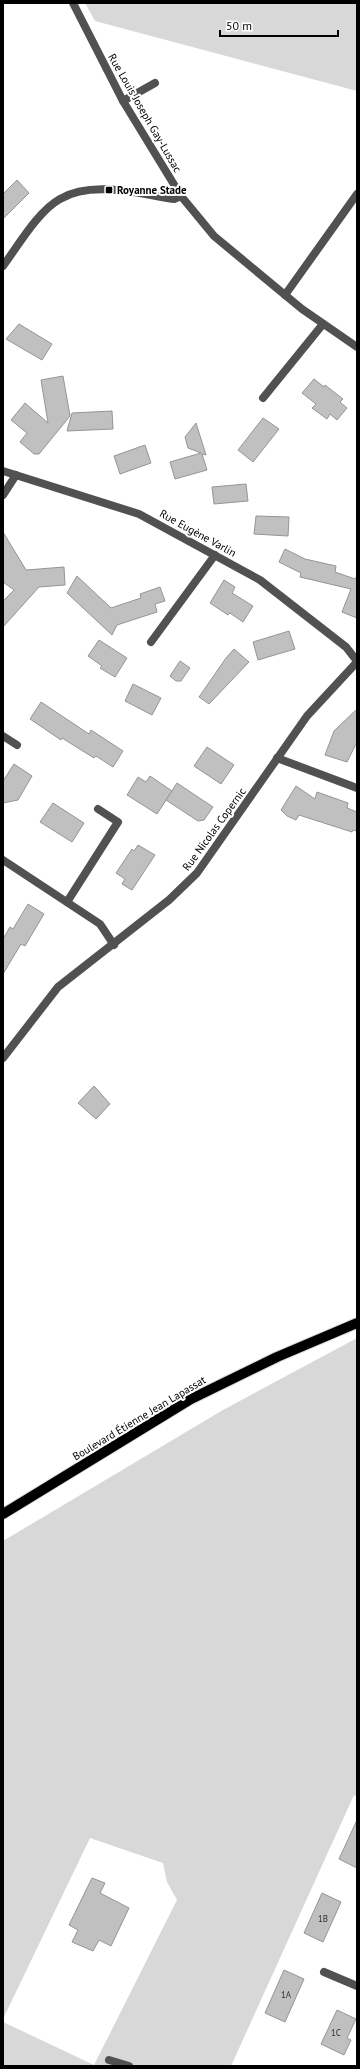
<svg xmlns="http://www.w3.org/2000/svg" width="360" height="2069" font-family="'PT Sans',sans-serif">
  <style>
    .green { fill: #d8d8d8 }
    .building { fill: #c0c0c0; stroke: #959595 }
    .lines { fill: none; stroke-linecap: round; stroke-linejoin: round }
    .primary-casing { stroke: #dbdbdb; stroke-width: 12 }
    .service { stroke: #515151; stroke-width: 8 }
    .minor { stroke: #515151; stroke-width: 8 }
    .primary { stroke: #000; stroke-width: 10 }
    .poi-dot { fill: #000; stroke: #fff; stroke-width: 1.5 }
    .labels { text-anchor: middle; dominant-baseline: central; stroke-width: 4; stroke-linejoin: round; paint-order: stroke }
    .number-label { font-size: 9px; fill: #303030 }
    .street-label { font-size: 11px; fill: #000; stroke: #fff }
    .poi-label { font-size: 11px; font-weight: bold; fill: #000; stroke: #fff; text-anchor: start }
  </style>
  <rect width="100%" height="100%" fill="#fff"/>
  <g class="green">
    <path d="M85,3H357V91L95,21Z"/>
    <path d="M357,1338V1797L354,1795L231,2066H3V2022L94,2065L177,1900L167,1882L163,1863L90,1838L3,2019V1541L223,1410Z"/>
  </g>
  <g class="building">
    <path d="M17,180L29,193L3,219V194Z"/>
    <path d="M19,324L52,344L42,360L6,339Z"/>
    <path d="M63,376L70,416L39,454H34L20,442L27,433L11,420L25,403L48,423L41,380Z"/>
    <path d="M314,379L324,387L325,385L343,399L340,402L347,408L337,420L330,414L327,419L312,408L316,404L302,393Z"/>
    <path d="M112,411L113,429L67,431L72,413Z"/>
    <path d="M263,418L279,429L253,462L238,450Z"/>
    <path d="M196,423L206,455L202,454L207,470L175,479L170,462L201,453L188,448L185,437Z"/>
    <path d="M145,445L151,463L120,474L114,456Z"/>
    <path d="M246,484L248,501L214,504L212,487Z"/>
    <path d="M256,516L289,517L288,536L254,534Z"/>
    <path d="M3,532L26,570L64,567L65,585L39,587L3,627V601L14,590L3,582Z"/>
    <path d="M285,549L305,559L336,566L335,572L355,579L357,576V618L342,612L351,589L300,577L301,573L279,562Z"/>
    <path d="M77,576L111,608L141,598L140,594L160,587L165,601L155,604L157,612L117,625L112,635L67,593Z"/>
    <path d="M224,580L235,587L232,593L253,606L243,622L230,613L228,615L210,603Z"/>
    <path d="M289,631L295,649L258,660L253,642Z"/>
    <path d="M99,640L127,658L115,677L100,668L102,666L88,656Z"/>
    <path d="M234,649L249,662L209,704L199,697L226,658Z"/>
    <path d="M180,661L190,668L181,681H176L170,676Z"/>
    <path d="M133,684L161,698L152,715L125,701Z"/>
    <path d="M41,702L89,734L91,730L123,751L113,767L96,756L94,758L62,738L61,740L30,719Z"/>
    <path d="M357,709V742L347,762L325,755L334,731Z"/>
    <path d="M207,747L234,765L221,784L194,766Z"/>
    <path d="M14,764L32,776L18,800L3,803V781Z"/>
    <path d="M150,776L172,791L157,814L127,795L138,777L146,782Z"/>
    <path d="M177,783L213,807L204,820L198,821L166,800Z"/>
    <path d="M296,786L315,799L317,792L348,803L347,808L357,812V831L353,830L352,832L299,815L296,820L287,816L281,810Z"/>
    <path d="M53,803L84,823L72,842L40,822Z"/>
    <path d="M138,845L155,855L132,890L122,884L125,879L116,873L132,849L134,851Z"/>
    <path d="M28,904L44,914L25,946L21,944L3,974V939L10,927L13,929Z"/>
    <path d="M94,1086L110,1104L96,1119L78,1103Z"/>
    <path d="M357,1820V1868L339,1859Z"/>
    <path d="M92,1878L105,1883L100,1893L129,1908L111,1946L99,1940L93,1951L72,1942L78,1930L69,1925Z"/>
    <path d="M322,1893L341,1902L323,1942L304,1933Z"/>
    <path d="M284,1970L304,1979L285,2022L265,2013Z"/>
    <path d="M337,2010L356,2019L347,2038L351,2040L344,2055L321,2044Z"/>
  </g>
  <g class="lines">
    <defs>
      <path id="primary" d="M3,1514L191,1399L277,1357L357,1323"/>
    </defs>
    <use href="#primary" class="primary-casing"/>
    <g class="service">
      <path d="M123,101L155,83"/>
      <path d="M263,398L323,324"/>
      <path d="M3,495L16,475"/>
      <path d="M151,642L215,555"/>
      <path d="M3,736L17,745"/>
    </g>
    <g class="minor">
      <path d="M73,3L123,101L181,196L214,236L302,309L357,347"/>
      <path d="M3,266C18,246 38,211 60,199C93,180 139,194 174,199L181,196"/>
      <path d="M285,295L357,194"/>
      <path d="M3,471L139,514L260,580L346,647L357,661"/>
      <path d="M277,758L357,788"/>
      <path d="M3,860L100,924L114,945"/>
      <path d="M67,902L118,822L98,809"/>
      <path d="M3,1058L58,987L169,900L197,873L307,716L357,662"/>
      <path d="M324,1972L357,1986"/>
      <path d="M109,2060L129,2066"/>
    </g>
    <use href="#primary" class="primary"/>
  </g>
  <rect class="poi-dot" x="105" y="186" width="8" height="8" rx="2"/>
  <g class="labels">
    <g class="number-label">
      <text x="323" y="1918">1B</text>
      <text x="286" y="1994">1A</text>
      <text x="336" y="2032">1C</text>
    </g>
    <g class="street-label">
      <text transform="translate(145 113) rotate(60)">Rue Louis Joseph Gay-Lussac</text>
      <text transform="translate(198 533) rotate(29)">Rue Eugène Varlin</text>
      <text transform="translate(214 829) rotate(-54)">Rue Nicolas Copernic</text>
      <text transform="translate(139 1418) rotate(-31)">Boulevard Étienne Jean Lapassat</text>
    </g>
    <g class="poi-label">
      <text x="117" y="190">Royanne Stade</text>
    </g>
  </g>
  <rect width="360" height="2069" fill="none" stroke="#000000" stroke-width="8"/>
  <path d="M220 30v6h118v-6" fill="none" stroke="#000000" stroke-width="2"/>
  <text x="226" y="30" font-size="12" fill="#000000" stroke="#ffffff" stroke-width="3" paint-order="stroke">50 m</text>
</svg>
